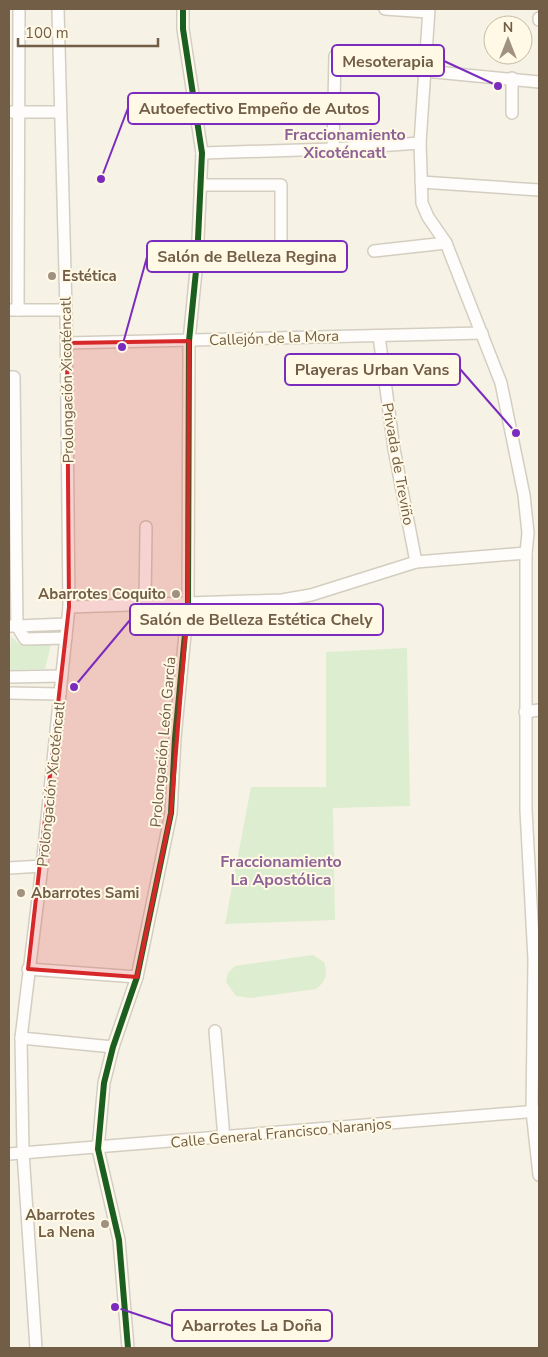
<svg xmlns="http://www.w3.org/2000/svg" width="548" height="1357" font-family="'Nunito Sans',sans-serif">
  <style>
    .green { fill: #ddedd0 }
    .lines { fill: none; stroke-linecap: round; stroke-linejoin: round }
    .minor-casing { stroke: #d4cec1; stroke-width: 14 }
    .minor { stroke: #fefdfb; stroke-width: 11 }
    .cycleway-casing { stroke: #fff9e5; stroke-width: 9 }
    .cycleway { stroke: #1b5e20; stroke-width: 6 }
    .marked { fill: #d62828; fill-opacity: 0.2; stroke: #d62828; stroke-width: 4; stroke-linejoin: round }
    .poi-dot { fill: #a0927e; stroke: #fff9e5; stroke-width: 2 }
    .labels { text-anchor: middle; dominant-baseline: central; stroke-width: 4; stroke-linejoin: round; paint-order: stroke }
    .poi-label { font-size: 15px; font-weight: bold; fill: #725e47; stroke: #fff9e5; text-anchor: start }
    .street-label { font-size: 15px; fill: #725e47; stroke: #fff9e5 }
    .neighbourhood-label { font-size: 16px; font-weight: bold; fill: #8e6296; stroke: #fff9e5 }
    .leader { fill: none; stroke: #7b2cbf; stroke-width: 2 }
    .callout-dot { fill: #7b2cbf; stroke: #fff9e5; stroke-width: 2 }
    .callout { fill: #fff9e5; stroke: #7b2cbf; stroke-width: 2 }
    .callout-label { font-size: 16px; text-anchor: middle; font-weight: bold; fill: #725e47 }
  </style>
  <rect width="100%" height="100%" fill="#f6f2e5"/>
  <g class="green">
    <path d="M11,636L20,645L51,644L45,669L9,670Z"/>
    <path d="M407,648L410,806L333,808L335,920L225,924L251,787H326V652Z"/>
    <path d="M313,955L324,962C328,975 326,981 316,989L251,998L236,996L226,982L228,973L235,966Z"/>
  </g>
  <g class="lines">
    <defs>
      <g id="minor">
        <path d="M385,9L428,12"/>
        <path d="M429,9L420,143L422,203L428,217L446,243L501,383L524,495L528,533L526,553V810L534,959L532,1111L539,1175"/>
        <path d="M539,20V18"/>
        <path d="M425,71L539,82"/>
        <path d="M512,78V113"/>
        <path d="M9,112H60"/>
        <path d="M333,149L335,56"/>
        <path d="M202,153L333,149L420,143"/>
        <path d="M421,182L539,190"/>
        <path d="M374,251L446,243"/>
        <path d="M197,261H281V185H200"/>
        <path d="M9,310H66"/>
        <path d="M18,310L19,9"/>
        <path d="M379,336L394,449L416,562"/>
        <path d="M67,343L482,333"/>
        <path d="M9,377H14L17,626H9"/>
        <path d="M145,604L146,527"/>
        <path d="M69,607L282,600L311,595L416,562L526,553"/>
        <path d="M66,638L25,639L17,626L67,624"/>
        <path d="M9,677L62,676"/>
        <path d="M9,693L60,694"/>
        <path d="M525,712L539,710"/>
        <path d="M9,868L42,866"/>
        <path d="M28,969L137,977"/>
        <path d="M215,1031L224,1138"/>
        <path d="M21,1038L113,1047"/>
        <path d="M9,1154L538,1111"/>
        <path d="M36,1348L23,1152L21,1038L42,866L69,607L66,310L58,9"/>
        <path d="M128,1348L119,1240L98,1149L104,1083L113,1047L137,977L171,813L175,738L188,603L189,341L197,261L202,153L183,29V9"/>
      </g>
    </defs>
    <use href="#minor" class="minor-casing"/>
    <use href="#minor" class="minor"/>
    <defs>
      <path id="cycleway" d="M128,1348L119,1240L98,1149L104,1083L113,1047L137,977L171,813L175,738L188,603L189,341L197,261L202,153L183,29V9"/>
    </defs>
    <use href="#cycleway" class="cycleway-casing"/>
    <use href="#cycleway" class="cycleway"/>
  </g>
  <path class="marked" d="M189,341L188,603L171,813L137,977L28,969L69,607L67,343Z"/>
  <g class="poi-dot">
    <circle cx="52" cy="276" r="5"/>
    <circle cx="176" cy="594" r="5"/>
    <circle cx="21" cy="893" r="5"/>
    <circle cx="105" cy="1224" r="5"/>
  </g>
  <g class="labels">
    <g class="poi-label">
      <text x="62" y="276">Estética</text>
      <text x="166" y="594" text-anchor="end">Abarrotes Coquito</text>
      <text x="31" y="893">Abarrotes Sami</text>
      <text x="95" y="1215" text-anchor="end">Abarrotes<tspan x="95" dy="17">La Nena</tspan></text>
    </g>
    <g class="street-label">
      <text transform="translate(274 338) rotate(-2)">Callejón de la Mora</text>
      <text transform="translate(67 380) rotate(-91)">Prolongación Xicoténcatl</text>
      <text transform="translate(398 464) rotate(80)">Privada de Treviño</text>
      <text transform="translate(163 742) rotate(-85)">Prolongación León García</text>
      <text transform="translate(51 784) rotate(-84)">Prolongación Xicoténcatl</text>
      <text transform="translate(281 1133) rotate(-5)">Calle General Francisco Naranjos</text>
    </g>
    <g class="neighbourhood-label">
      <text x="345" y="135">Fraccionamiento<tspan x="345" dy="18">Xicoténcatl</tspan></text>
      <text x="281" y="862">Fraccionamiento<tspan x="281" dy="18">La Apostólica</tspan></text>
    </g>
  </g>
  <path class="leader" d="M498 86L444 61M101 179L128 108M122 347L147 257M516 433L460 369M74 687L130 620M115 1307L172 1326"/>
  <g class="callout-dot">
    <circle cx="498" cy="86" r="5"/>
    <circle cx="101" cy="179" r="5"/>
    <circle cx="122" cy="347" r="5"/>
    <circle cx="516" cy="433" r="5"/>
    <circle cx="74" cy="687" r="5"/>
    <circle cx="115" cy="1307" r="5"/>
  </g>
  <g class="callout">
    <rect x="332" y="45" width="112" height="31" rx="5"/>
    <rect x="128" y="93" width="251" height="31" rx="5"/>
    <rect x="147" y="241" width="200" height="31" rx="5"/>
    <rect x="285" y="354" width="175" height="31" rx="5"/>
    <rect x="130" y="604" width="253" height="31" rx="5"/>
    <rect x="172" y="1310" width="160" height="31" rx="5"/>
  </g>
  <g class="callout-label">
    <text x="388" y="67">Mesoterapia</text>
    <text x="254" y="114">Autoefectivo Empeño de Autos</text>
    <text x="247" y="262">Salón de Belleza Regina</text>
    <text x="372" y="375">Playeras Urban Vans</text>
    <text x="256" y="625">Salón de Belleza Estética Chely</text>
    <text x="252" y="1331">Abarrotes La Doña</text>
  </g>
  <rect width="548" height="1357" fill="none" stroke="#725e47" stroke-width="20"/>
  <g transform="translate(508 40)"><circle r="24" fill="#fff9e5" stroke="#c7bba6"/>
  <path d="M0-4L9 19L0 12L-9 19Z" fill="#a0927e"/>
  <text y="-8" font-size="14" font-weight="bold" text-anchor="middle" fill="#725e47">N</text>
  </g>
  <path d="M18 38v8h140v-8" fill="none" stroke="#725e47" stroke-width="2.5"/>
  <text x="25" y="38" font-size="15" fill="#725e47" stroke="#fff9e5" stroke-width="4" paint-order="stroke">100 m</text>
</svg>
